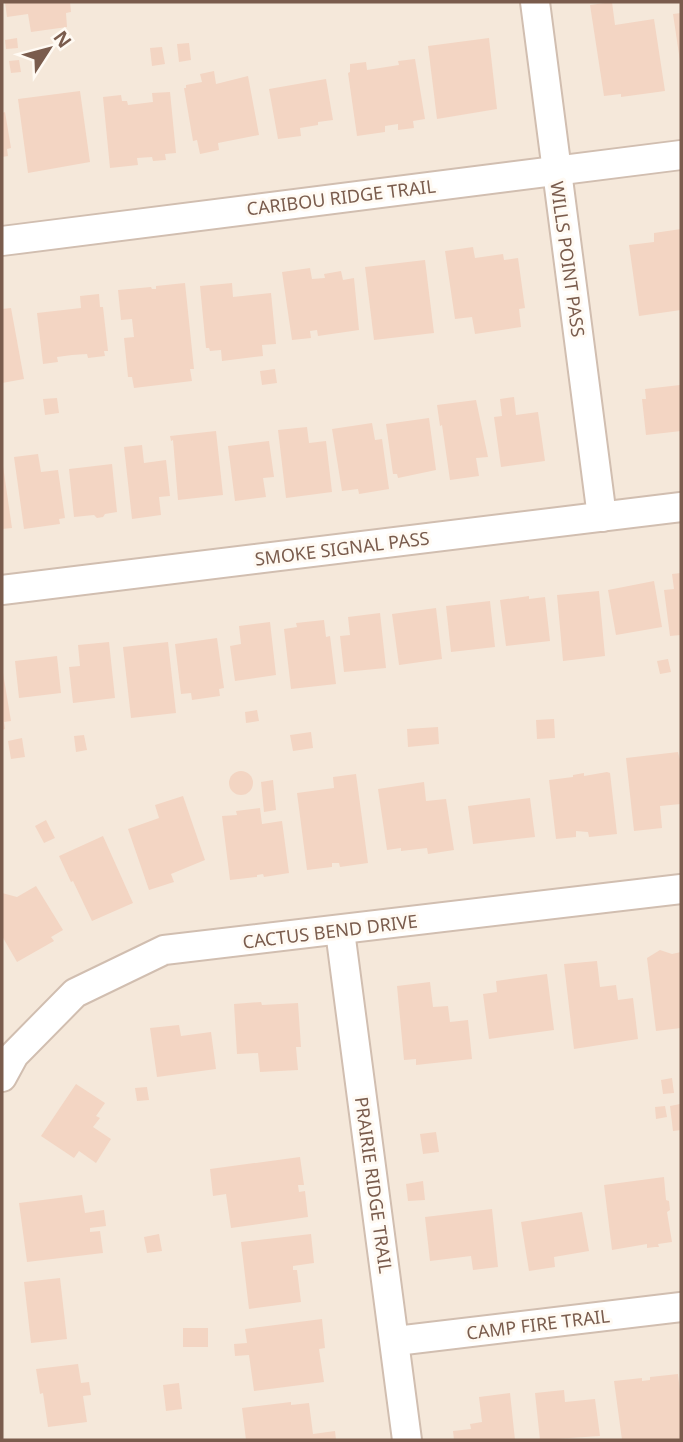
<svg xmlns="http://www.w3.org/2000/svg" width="683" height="1442" font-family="'Noto Sans',sans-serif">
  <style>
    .residential { fill: #f5e8da }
    .building { fill: #f3d5c3 }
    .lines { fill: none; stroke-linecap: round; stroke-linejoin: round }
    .street-casing { stroke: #d1beb0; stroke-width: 32 }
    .street { stroke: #fff; stroke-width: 28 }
    .labels { text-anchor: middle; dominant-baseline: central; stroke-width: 6; stroke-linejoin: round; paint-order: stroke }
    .street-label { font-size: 18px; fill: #7a5c4d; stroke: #fffaf3 }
  </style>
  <rect width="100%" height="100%" fill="#fdf6ec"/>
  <rect class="residential" x="2" y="2" width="679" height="1438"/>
  <g class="building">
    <path d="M5,2H70L71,12L66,13L67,27L31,32L28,14L7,17Z"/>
    <path d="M612,2L615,25L654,19L665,91L621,97V94L604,96L590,5Z"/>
    <path d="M681,13V61H680L673,14Z"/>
    <path d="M17,38L18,48L6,49L5,40Z"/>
    <path d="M489,38L497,109L437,119L428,46Z"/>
    <path d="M189,43L191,60L179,62L177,44Z"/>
    <path d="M162,47L165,64L152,66L150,48Z"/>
    <path d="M415,59L425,119L413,121L414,128L398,130V124L385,126V132L357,136L348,73L350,72V64L366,62L367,70L399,65L398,61Z"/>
    <path d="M19,60L21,72L11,73L9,61Z"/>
    <path d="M214,71L216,84L248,76L259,135L218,143L219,150L200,154L197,140L193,141L184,88H186V85L202,82L200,74Z"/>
    <path d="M326,79L333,120L318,122V125L300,128L301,136L278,139L269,89Z"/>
    <path d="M80,91L90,162L28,173L18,99Z"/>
    <path d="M170,92L176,153L165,154L166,160L153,161L152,157L137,158L138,165L110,168L103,97L121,95L122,101H127L128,105L153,102L152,93Z"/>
    <path d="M5,112L11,148L7,149L8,156L2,157V113Z"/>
    <path d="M681,229V310L639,316L629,245L654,242V233Z"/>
    <path d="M473,247L475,258L503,254L504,260L518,258L525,308L519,309L521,327L475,334L472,317L455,319L445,251Z"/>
    <path d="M425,260L434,333L374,340L365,267Z"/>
    <path d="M310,268L312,279L325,278L324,274L341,271L343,280L354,278L359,330L318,336L317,330L310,331L311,338L292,340L282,272Z"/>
    <path d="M185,283L194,369H190L192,381L134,388L132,377H128L124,338L134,337L132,319L121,320L118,290L151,287L152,289H156V286Z"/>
    <path d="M232,283L233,297L271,293L276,344L262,345L263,356L222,361L221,350L210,351L209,348H206L200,286Z"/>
    <path d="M99,294L100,307H103L108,351H104L105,356L88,358L87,354L72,355L57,357L58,362L43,364L37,313L81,308L80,296Z"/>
    <path d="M11,308L24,379L2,383V309Z"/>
    <path d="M275,369L277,383L262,385L260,371Z"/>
    <path d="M680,385L681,431L646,435L642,399H646L645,389Z"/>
    <path d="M514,397L516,415L538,412L545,461L501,467L494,417L502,416L500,399Z"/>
    <path d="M57,398L59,413L45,415L43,399Z"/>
    <path d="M476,400L488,457L476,458L479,476L450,480L442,425L440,426L437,405Z"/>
    <path d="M429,418L436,470L398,478L397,474H393L386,424Z"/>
    <path d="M372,423L375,440L382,439L389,489L359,494L358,489L342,491L332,429Z"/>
    <path d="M307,427L309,443L326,441L332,492L286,498L278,430Z"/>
    <path d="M216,431L223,495L178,500L173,440L171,441L170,436Z"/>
    <path d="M269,441L274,477L263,478L266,497L235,501L228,446Z"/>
    <path d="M142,445L144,463L166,460L170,496L159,497L161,515L132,519L124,447Z"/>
    <path d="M38,454L41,472L58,470L65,518L59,519L60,524L24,529L14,457Z"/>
    <path d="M2,459L12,528L2,529Z"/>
    <path d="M112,464L117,512L105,514L103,517L97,518L94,515L74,517L69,469Z"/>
    <path d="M681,573V635L670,636L664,590L674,589L672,574Z"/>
    <path d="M654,581L662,627L616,635L608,590Z"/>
    <path d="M599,591L605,656L563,661L557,595Z"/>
    <path d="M529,596V599L545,597L550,641L506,646L500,600Z"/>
    <path d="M490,601L495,647L451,652L446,606Z"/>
    <path d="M436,608L442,659L399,665L392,614Z"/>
    <path d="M380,613L386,668L344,672L340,636L350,635L348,617Z"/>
    <path d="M324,620L326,637L330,636L336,684L291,689L284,629L297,627L296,623Z"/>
    <path d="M270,622L276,675L235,681L230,646L241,644L239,626Z"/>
    <path d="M217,638L224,688L219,689L220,696L192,700L191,693L181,694L175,644Z"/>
    <path d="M109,642L115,698L73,703L69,667L80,666L78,645Z"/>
    <path d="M168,642L176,713L131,718L123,647Z"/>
    <path d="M57,656L61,693L19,698L15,661Z"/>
    <path d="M668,659L671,672L660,674L657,661Z"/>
    <path d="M2,667L11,721L4,722L5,729L2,730Z"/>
    <path d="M257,710L259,721L246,723L245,712Z"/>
    <path d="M554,719L555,738L537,739L536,720Z"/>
    <path d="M438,727L439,744L408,747L407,729Z"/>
    <path d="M311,732L313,748L293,751L290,735Z"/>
    <path d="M84,735L87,750L76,752L74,736Z"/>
    <path d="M22,738L25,757L11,759L8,741Z"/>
    <path d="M678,752L681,764V804L660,806L662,828L634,831L626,758Z"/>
    <circle cx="241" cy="783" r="12"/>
    <path d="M607,772L610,773L617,834L589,837L588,832L576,831V837L556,839L549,780L573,777V775L584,773V776Z"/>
    <path d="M356,774L368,863L340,867L339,863H332V867L307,870L297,793L334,788L333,777Z"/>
    <path d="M273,780L276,810L264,812L261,782Z"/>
    <path d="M424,782L426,801L446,799L454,850L428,854L427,848L401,851V848L387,850L378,789Z"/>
    <path d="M183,796L205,860L171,874L174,882L149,890L128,829L159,818L155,805Z"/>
    <path d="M530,798L535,837L473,844L468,806Z"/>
    <path d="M260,808L262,824L282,821L289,873L264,877L263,874L257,875V877L230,880L222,816L237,815L236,811Z"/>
    <path d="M46,820L55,838L44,843L35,826Z"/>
    <path d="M103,836L133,903L92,921L73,881L71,882L59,856Z"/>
    <path d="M36,886L63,930L51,937L54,941L17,962L2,936V893L17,897Z"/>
    <path d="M660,950L672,954L681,952V1028L656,1031L647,958Z"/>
    <path d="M597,961L600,987L616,985L618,1000L633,998L638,1039L574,1049L564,964Z"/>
    <path d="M547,974L554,1030L489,1039L483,994L497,992L496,981Z"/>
    <path d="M430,982L433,1007L448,1006L450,1022L468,1020L472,1059L416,1065V1059L404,1060L397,986Z"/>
    <path d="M261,1002L262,1005L298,1003L301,1047H296L298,1070L260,1072L258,1053L237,1054L234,1004Z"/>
    <path d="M179,1025L181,1036L211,1032L216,1069L157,1077L150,1028Z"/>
    <path d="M672,1078L674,1093L663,1094L661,1080Z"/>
    <path d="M76,1084L105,1103L96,1116L100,1118L93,1127L111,1139L96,1163L79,1151L74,1158L41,1136Z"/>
    <path d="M147,1087L149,1100L137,1101L135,1088Z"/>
    <path d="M680,1104L681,1130L673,1131L670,1106Z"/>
    <path d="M665,1106L667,1117L656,1119L655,1107Z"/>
    <path d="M436,1132L439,1152L423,1154L420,1134Z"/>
    <path d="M300,1157L304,1185H298L299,1192L305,1191L308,1217L231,1228L226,1194L213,1196L210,1169Z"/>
    <path d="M664,1177L666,1200L669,1201L670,1210L667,1212L672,1242L658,1244L659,1247H655L647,1248V1244L612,1250L604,1185Z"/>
    <path d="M423,1181L425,1200L408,1201L406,1184Z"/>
    <path d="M82,1195L85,1213L104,1210L106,1226L90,1228V1232L100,1231L103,1253L27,1262L19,1203Z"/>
    <path d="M492,1209L498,1267L473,1270L471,1256L430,1261L425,1217Z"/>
    <path d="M582,1212L589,1251L554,1257L555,1267L529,1271L521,1222Z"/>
    <path d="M159,1234L162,1251L147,1253L144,1237Z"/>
    <path d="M311,1234L314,1263L293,1266V1270H297L301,1302L249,1309L241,1242Z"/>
    <path d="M60,1278L67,1339L31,1343L24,1282Z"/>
    <path d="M322,1319L325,1348L319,1349L324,1382L254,1391L249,1355L235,1356L234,1344L247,1343L245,1329Z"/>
    <rect x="183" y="1328" width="25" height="19"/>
    <path d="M78,1364L81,1383L89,1382L91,1395L83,1396L87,1422L48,1427L43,1393L40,1394L36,1369Z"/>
    <path d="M678,1374L681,1400V1440H622L614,1381L642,1378V1381L650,1380V1377Z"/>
    <path d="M179,1383L182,1409L166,1411L163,1385Z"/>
    <path d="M564,1390L565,1402L595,1399L600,1436L540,1440L535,1393Z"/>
    <path d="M510,1393L515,1440H454L453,1431L471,1429L470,1424L482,1422L479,1397Z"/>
    <path d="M291,1402V1405L309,1403L313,1434L335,1431L336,1440H246L242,1408Z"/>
  </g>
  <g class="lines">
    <defs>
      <g id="street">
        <path d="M535,2L602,517"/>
        <path d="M2,241L681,155"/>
        <path d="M2,590L681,507"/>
        <path d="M340,931L407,1440"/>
        <path d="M2,1077L14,1055L75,993L164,950L681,889"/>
        <path d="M396,1341L681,1307"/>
      </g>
    </defs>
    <use href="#street" class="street-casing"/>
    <use href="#street" class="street"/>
  </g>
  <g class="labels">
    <g class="street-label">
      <text transform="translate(341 197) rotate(-7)">CARIBOU RIDGE TRAIL</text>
      <text transform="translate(568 259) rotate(82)">WILLS POINT PASS</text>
      <text transform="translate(342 548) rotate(-7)">SMOKE SIGNAL PASS</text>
      <text transform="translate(330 931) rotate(-7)">CACTUS BEND DRIVE</text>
      <text transform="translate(374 1185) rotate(82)">PRAIRIE RIDGE TRAIL</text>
      <text transform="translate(538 1324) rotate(-7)">CAMP FIRE TRAIL</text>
    </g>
  </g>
  <rect width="683" height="1442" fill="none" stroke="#7a5c4d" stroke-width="7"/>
  <g transform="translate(49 49) rotate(54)" stroke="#fffaf3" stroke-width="5" paint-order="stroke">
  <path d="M0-5L12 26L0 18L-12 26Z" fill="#7a5c4d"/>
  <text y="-10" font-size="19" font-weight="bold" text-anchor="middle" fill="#7a5c4d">N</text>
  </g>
</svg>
